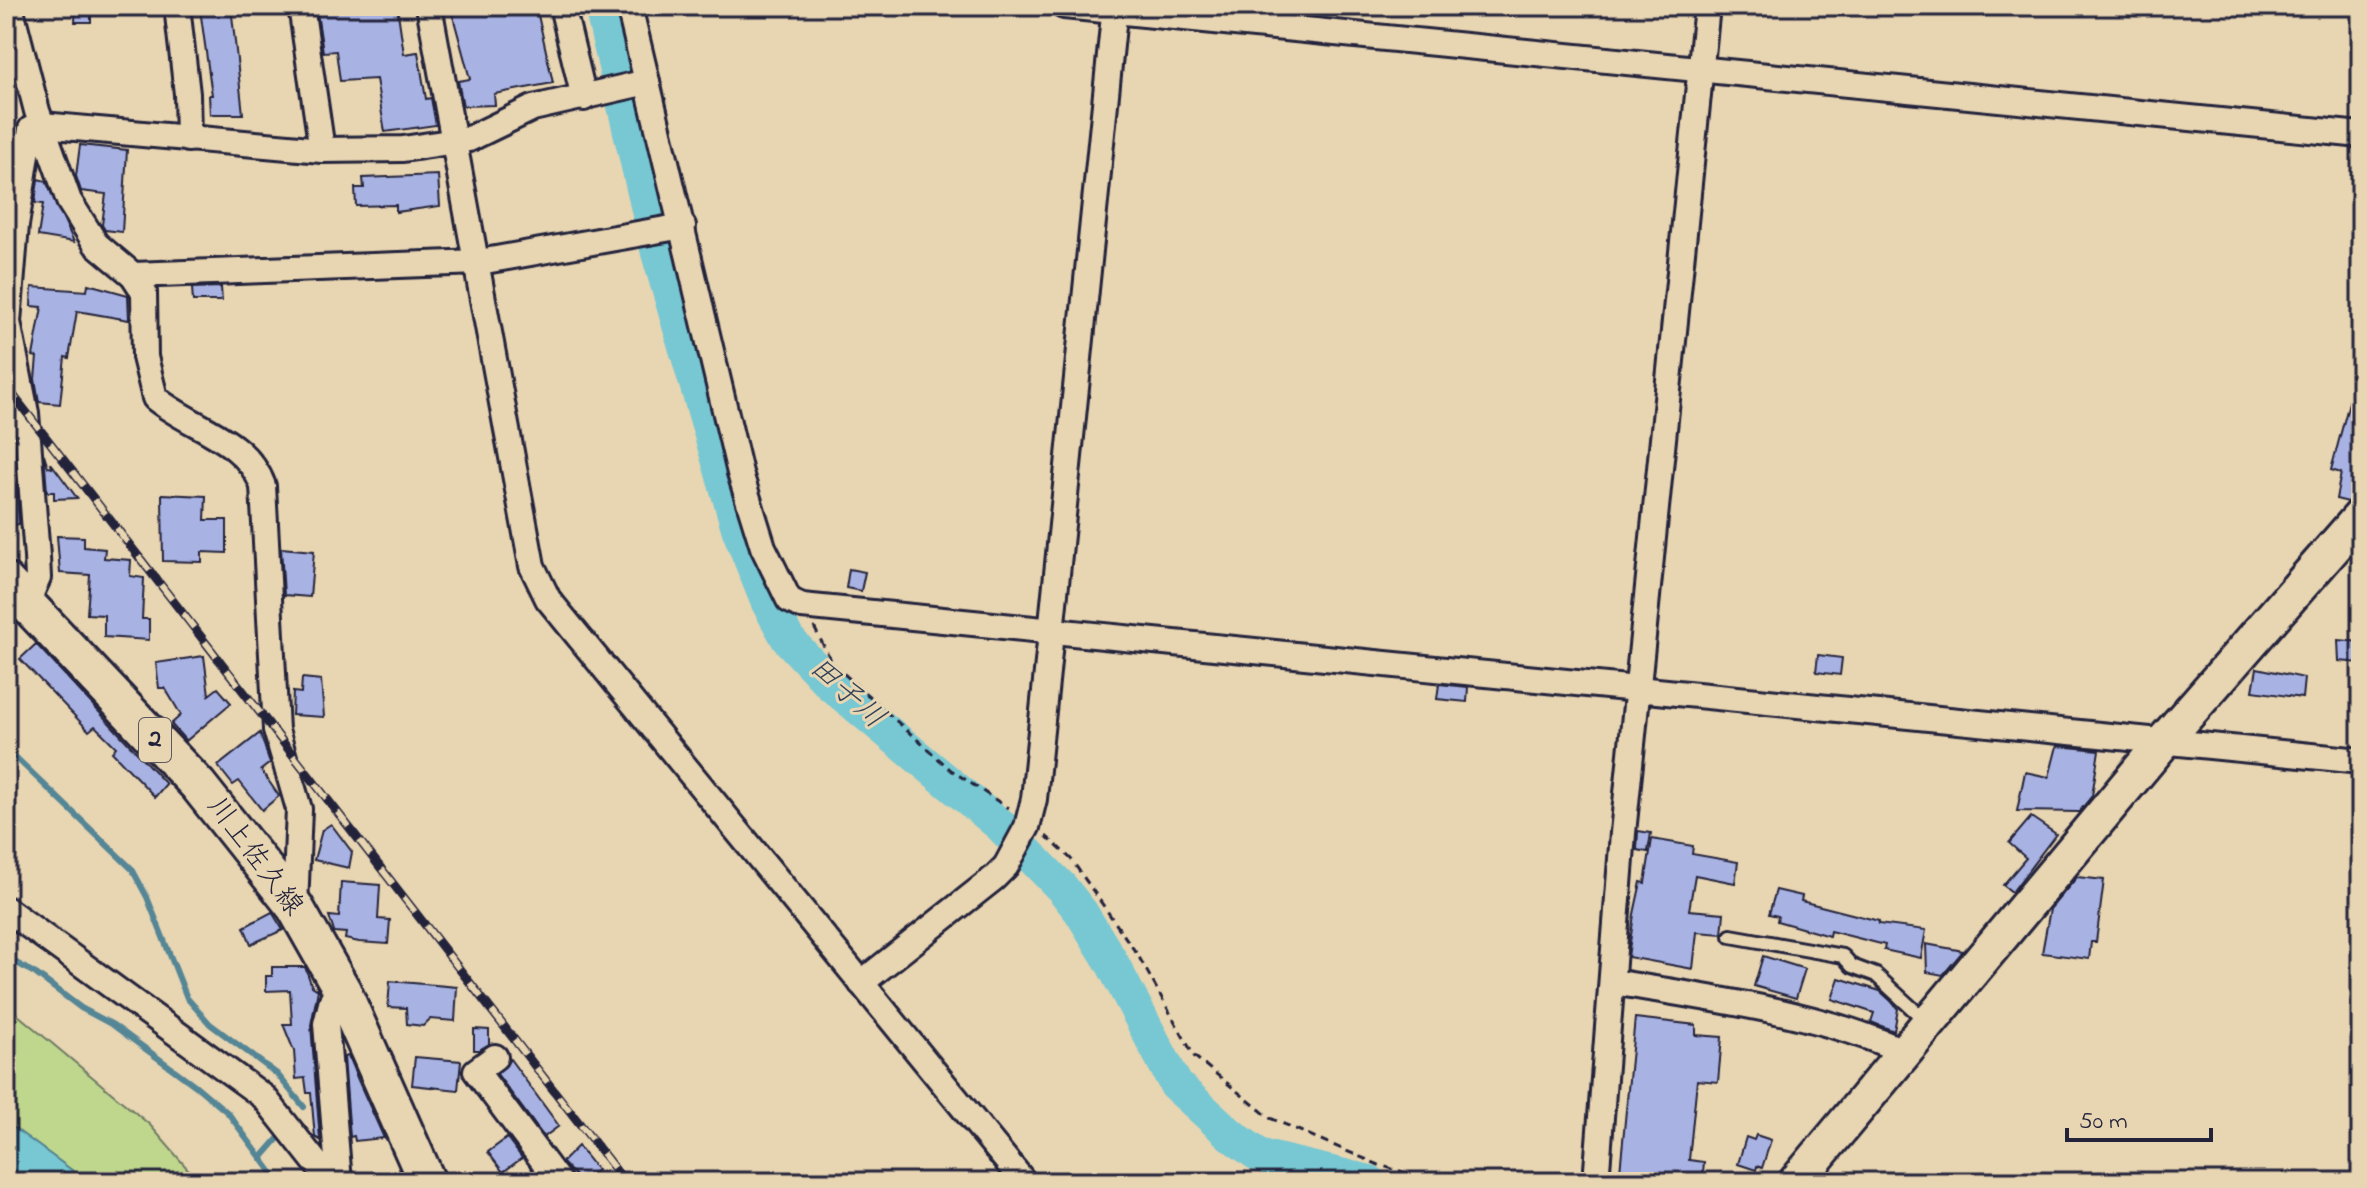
<svg xmlns="http://www.w3.org/2000/svg" width="2367" height="1188" font-family="'Indie Flower','Klee One',sans-serif">
  <style>
    .green { fill: #bfd78d; stroke: #707c64; stroke-width: 2 }
    .water { fill: #77c8d2; stroke: #558696; stroke-width: 2 }
    .lines { fill: none; stroke-linecap: round; stroke-linejoin: round }
    .stream { stroke: #558696; stroke-width: 6 }
    .river { stroke: #77c8d2; stroke-width: 34 }
    .building { fill: #a9b3e3; stroke: #22223b; stroke-width: 2 }
    .lane-casing { stroke: #22223b; stroke-width: 18 }
    .street-casing { stroke: #22223b; stroke-width: 30 }
    .secondary-casing { stroke: #22223b; stroke-width: 40 }
    .primary-casing { stroke: #22223b; stroke-width: 42 }
    .path { stroke: #22223b; stroke-width: 3; stroke-dasharray: 8 6; stroke-linecap: butt }
    .lane { stroke: #e8d5b2; stroke-width: 12 }
    .street { stroke: #e8d5b2; stroke-width: 24 }
    .secondary { stroke: #e8d5b2; stroke-width: 34 }
    .primary { stroke: #e8d5b2; stroke-width: 36 }
    .rail-casing { stroke: #22223b; stroke-width: 9 }
    .rail { stroke: #e8d5b2; stroke-width: 6; stroke-dasharray: 18; stroke-linecap: butt }
    .labels { text-anchor: middle; dominant-baseline: central; stroke-width: 6; stroke-linejoin: round; paint-order: stroke }
    .shield { fill: #e8d5b2; stroke: #5d585f; stroke-width: 2 }
    .shield-label { font-size: 26px; font-weight: bold; fill: #22223b }
    .street-label { font-size: 28px; fill: #22223b; stroke: #e8d5b2 }
    .water-label { font-size: 30px; font-style: italic; fill: #334359; stroke: #e8d5b2 }
  </style>
  <rect width="100%" height="100%" fill="#e8d5b2"/>
  <filter id="ink" filterUnits="userSpaceOnUse"><feTurbulence type="fractalNoise" baseFrequency=".0125" numOctaves="2"/><feDisplacementMap in="SourceGraphic" scale="16" xChannelSelector="R" yChannelSelector="G"/><feConvolveMatrix kernelMatrix="1 2 1 2 8 2 1 2 1" color-interpolation-filters="sRGB"/></filter>
  <g filter="url(#ink)">
    <path class="green" d="M6,1005L150,1125L199,1182H88L6,1122Z"/>
    <path class="water" d="M6,1122L88,1182H6Z"/>
    <g class="lines">
      <g class="stream">
        <path d="M6,748L132,869L147,897L187,998L210,1024L277,1074L304,1107"/>
        <path d="M6,957L36,974L81,1008L113,1025L196,1086L228,1113L279,1182"/>
        <path d="M262,1157L282,1134"/>
      </g>
      <path class="river" d="M601,6L658,253L739,531L767,601L788,639L831,685L1001,826L1062,888L1081,912L1111,961L1176,1085L1231,1135L1260,1156L1370,1182"/>
    </g>
    <g class="building">
      <path d="M76,6L91,7V22H75Z"/>
      <path d="M231,6L243,114H210L209,95H212L200,9Z"/>
      <path d="M316,6H397L404,54L418,52L426,99L431,98L436,125L385,132L376,79L340,81L336,51L323,52Z"/>
      <path d="M464,6H536L553,83L494,94L495,105L463,106L458,81L470,79L451,9Z"/>
      <path d="M80,145L127,150L122,232L105,230L102,225L106,194L81,191L76,176Z"/>
      <path d="M438,175L440,206L396,212V205L356,206L355,188H364L363,178Z"/>
      <path d="M38,179L46,181L74,242L38,236L43,204L35,203Z"/>
      <path d="M88,284L128,295L129,320L77,311L69,358L65,357L60,404L39,402L35,379L37,357L33,356L42,307L31,306L32,287L87,291Z"/>
      <path d="M221,287L222,301H193L192,288Z"/>
      <path d="M2356,376L2361,377V459L2353,498L2348,502L2336,499L2341,473L2331,470Z"/>
      <path d="M14,453L19,524L13,525L12,520L6,521V454Z"/>
      <path d="M44,454L48,467L52,468L51,463L77,498L54,499V492H47Z"/>
      <path d="M162,494L206,496L205,520H227V553L202,552V562L163,561Z"/>
      <path d="M57,536L84,537V547L105,549L104,558L131,560L130,576L144,578L142,619H149V640L104,637V615L87,614L90,575L60,573Z"/>
      <path d="M281,548L314,551L310,597L284,595Z"/>
      <path d="M849,569L865,572L861,591L846,588Z"/>
      <path d="M2338,640L2361,642V663L2339,661Z"/>
      <path d="M36,644L166,784L155,797L112,752L116,747L95,726L89,731L20,659Z"/>
      <path d="M1818,655L1842,658L1840,675L1816,672Z"/>
      <path d="M204,656L209,695L218,688L231,703L186,741L171,724L181,715L165,688H159L156,663Z"/>
      <path d="M2257,668L2304,678L2302,698L2253,691Z"/>
      <path d="M302,678L321,680L324,717L292,715L293,692L301,693Z"/>
      <path d="M1439,684L1468,687L1467,702L1437,699Z"/>
      <path d="M260,733L270,763L261,770L279,796L262,810L239,781L233,785L218,766Z"/>
      <path d="M2057,746L2099,750L2092,796L2079,812L2017,811L2025,772L2049,777Z"/>
      <path d="M2031,817L2056,834L2012,892L2003,885L2026,858L2009,843Z"/>
      <path d="M331,824L352,852L349,868L314,860L322,830Z"/>
      <path d="M1638,831L1651,833L1648,852L1637,850Z"/>
      <path d="M1652,839L1693,846L1692,854L1738,862L1735,883L1695,875L1689,910L1724,913L1722,934L1697,932L1693,969L1628,957L1634,914L1641,882L1645,883Z"/>
      <path d="M2077,877L2104,880L2096,942H2091L2089,959L2042,953L2050,909Z"/>
      <path d="M341,882L380,885L378,919L390,920L388,944L359,942L345,939L346,933L334,932L329,916L339,917Z"/>
      <path d="M1776,890L1802,896L1801,901L1879,921L1878,924L1926,930L1921,958L1884,950L1885,945L1830,931L1829,936L1777,921L1778,916L1769,914Z"/>
      <path d="M272,912L283,930L251,944L244,927Z"/>
      <path d="M1926,944L1963,951L1943,975L1927,972Z"/>
      <path d="M1763,956L1805,969L1796,998L1754,986Z"/>
      <path d="M272,967H305L312,986L318,990L311,1025L320,1140L315,1137L311,1093H307L305,1078L296,1079L294,1051L283,1024H292L290,990L266,991V976H272Z"/>
      <path d="M1839,978L1880,991L1891,1001L1898,1009L1894,1031L1871,1022L1874,1013L1832,999Z"/>
      <path d="M390,981L457,987L455,1021L430,1019L423,1026L407,1024L406,1008L388,1007Z"/>
      <path d="M1635,1018L1696,1025V1035L1722,1037L1718,1082L1697,1080L1689,1160L1704,1162L1702,1182H1619Z"/>
      <path d="M474,1029L489,1030V1044L479,1050H474Z"/>
      <path d="M348,1056L358,1080L384,1138L355,1141L354,1136L350,1137L344,1057Z"/>
      <path d="M415,1057L461,1061L458,1090L412,1085Z"/>
      <path d="M510,1059L559,1126L544,1137L497,1074Z"/>
      <path d="M1756,1135L1771,1140L1762,1168L1757,1166L1756,1170L1738,1164L1746,1137L1754,1140Z"/>
      <path d="M507,1138L522,1158L503,1172L488,1152Z"/>
      <path d="M578,1146L597,1170L581,1182L562,1162Z"/>
    </g>
    <g class="lines">
      <defs>
        <path id="lane" d="M1731,936L1843,956L1852,966L1876,975L1927,1022"/>
        <g id="street">
          <path d="M10,6L37,111L69,201L96,244L133,275L144,292L145,357L155,398C191,428 246,438 263,486L276,730L299,809L295,907"/>
          <path d="M177,6L187,94L188,139"/>
          <path d="M301,6L322,150"/>
          <path d="M429,6L532,566L548,599L1024,1182"/>
          <path d="M562,6L584,98"/>
          <path d="M629,6L740,473L763,547L789,600L802,606L2361,761"/>
          <path d="M1064,6L2361,135"/>
          <path d="M133,275L479,262L683,226"/>
          <path d="M26,604L38,578L37,557L26,413L8,322L16,225L31,129L42,125L322,150L403,149L469,139L533,108L647,82"/>
          <path d="M6,909L264,1097L331,1182"/>
          <path d="M1614,982C1709,999 1817,1011 1904,1052"/>
          <path d="M861,983L994,878L1006,866L1027,827L1034,799L1115,6"/>
          <path d="M495,1057L476,1071L559,1182"/>
          <path d="M339,1182L326,1024L332,1000L342,990"/>
          <path d="M1596,1182L1623,833L1707,6"/>
        </g>
        <path id="secondary" d="M1796,1182L2164,741L2361,516"/>
        <path id="primary" d="M6,582L198,785L295,907L342,990L427,1182"/>
      </defs>
      <use href="#lane" class="lane-casing"/>
      <use href="#street" class="street-casing"/>
      <use href="#secondary" class="secondary-casing"/>
      <use href="#primary" class="primary-casing"/>
      <g class="path">
        <path d="M814,627L833,664L951,770L1008,808"/>
        <path d="M1046,836L1071,859L1139,957L1194,1056L1270,1118L1379,1165L1438,1182"/>
      </g>
      <use href="#lane" class="lane"/>
      <use href="#street" class="street"/>
      <use href="#secondary" class="secondary"/>
      <use href="#primary" class="primary"/>
      <defs>
        <path id="rail" d="M6,386L625,1182"/>
      </defs>
      <use href="#rail" class="rail-casing"/>
      <use href="#rail" class="rail"/>
    </g>
  </g>
  <g class="labels">
    <rect class="shield" x="139" y="718" width="32" height="44" rx="6"/>
    <g class="shield-label">
      <text x="155" y="740">2</text>
    </g>
    <g class="street-label">
      <text transform="translate(254 857) rotate(53)">川上佐久線</text>
    </g>
    <g class="water-label">
      <text transform="translate(846 694) rotate(42)">田子川</text>
    </g>
  </g>
  <rect width="2367" height="1188" fill="none" stroke="#e8d5b2" stroke-width="32"/>
  <rect x="16" y="16" width="2335" height="1156" fill="none" stroke="#22223b" stroke-width="3" filter="url(#ink)"/>
  <path d="M2067 1128v12h144v-12" fill="none" stroke="#22223b" stroke-width="4"/>
  <text x="2079" y="1128" font-size="24" fill="#22223b" stroke="#e8d5b2" stroke-width="6" paint-order="stroke">50 m</text>
</svg>
